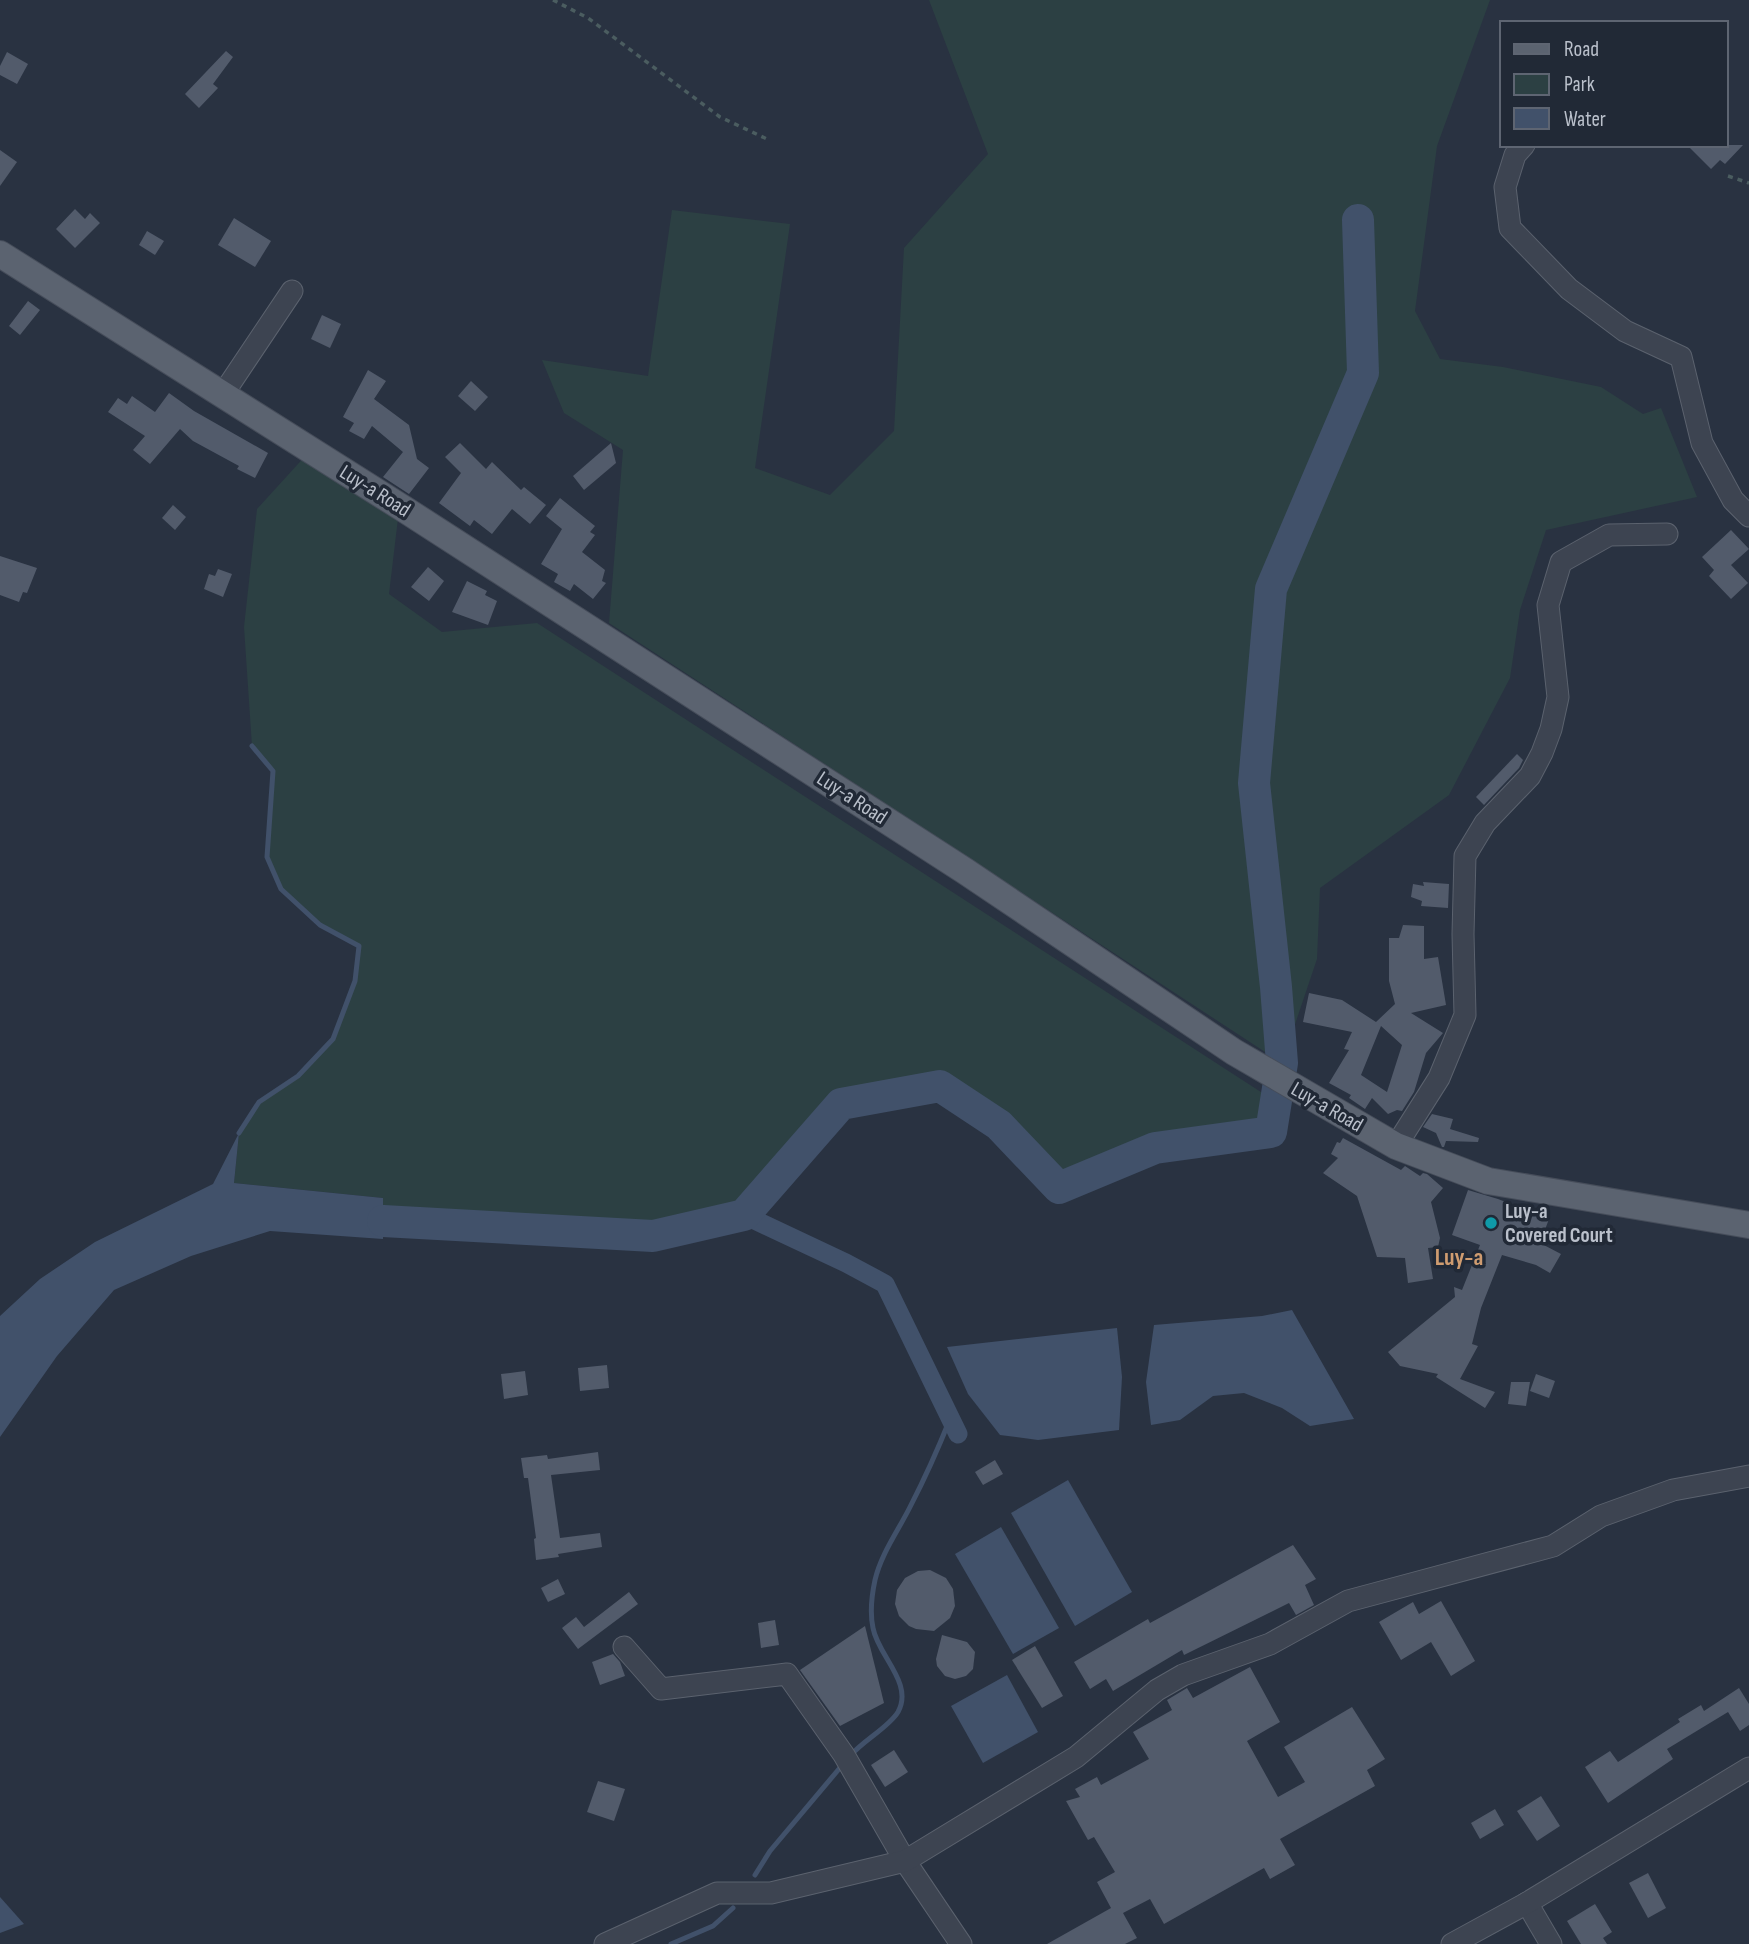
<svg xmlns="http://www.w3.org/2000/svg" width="1749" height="1944" font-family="'Sofia Sans Condensed',sans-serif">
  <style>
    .green { fill: #2c4043 }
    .water { fill: #41516a }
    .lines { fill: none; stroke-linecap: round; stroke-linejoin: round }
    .stream { stroke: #41516a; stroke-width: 5 }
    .canal { stroke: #41516a; stroke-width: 19 }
    .river { stroke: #41516a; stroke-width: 32 }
    .building { fill: #525b6b; fill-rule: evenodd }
    .minor-casing { stroke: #5b626e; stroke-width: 23 }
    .major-casing { stroke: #464d5a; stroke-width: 28 }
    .path { stroke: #4b5d60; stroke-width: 3.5; stroke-dasharray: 5 5; stroke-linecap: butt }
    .minor { stroke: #3d4451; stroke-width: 21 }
    .major { stroke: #5b6370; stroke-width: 26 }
    .culture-dot { fill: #0f9aa8; stroke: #212936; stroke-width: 2.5 }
    .labels { text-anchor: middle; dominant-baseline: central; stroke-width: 7; stroke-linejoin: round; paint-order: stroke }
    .street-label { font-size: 21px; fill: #bac0cb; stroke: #212936 }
    .poi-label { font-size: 21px; font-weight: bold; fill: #bac0cb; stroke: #212936; text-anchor: start }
    .quarter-label { font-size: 24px; font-weight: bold; fill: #cf9c70; stroke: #212936 }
  </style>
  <rect width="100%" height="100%" fill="#293241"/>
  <g class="green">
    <path d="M929,0H1490L1437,146L1415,311L1440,359L1503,367L1601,387L1643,414L1661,408L1697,497L1546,530L1520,610L1510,678L1449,795L1320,888L1317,959L1282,1063L609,623L623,450L564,413L542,360L648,376L672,210L790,224L755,468L830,495L894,431L904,248L988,154Z"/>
    <path d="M308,453L399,510L389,594L442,632L537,623L1264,1094L1274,1102L1271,1132L1155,1148L1059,1188L999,1125L940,1086L841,1104L744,1215L653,1236L383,1221V1198L234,1183L239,1133L259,1102L298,1076L333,1039L355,981L359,947C322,926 279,902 268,859C264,844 272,790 273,771L252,746L244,627L257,509Z"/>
  </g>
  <g class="water">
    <path d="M239,1133L234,1183L383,1198V1239L270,1231L191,1256L114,1290L57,1356L0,1437V1316L40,1279L95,1242L213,1184Z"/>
    <path d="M1292,1310L1354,1419L1310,1426L1282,1408L1244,1393L1213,1396L1180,1420L1151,1425L1146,1382L1154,1325L1262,1316Z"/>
    <path d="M1117,1328L1122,1377L1119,1430L1038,1440L1000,1435L968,1394L947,1347Z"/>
    <path d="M1068,1480L1132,1592L1075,1626L1011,1513Z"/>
    <path d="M1001,1527L1059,1628L1013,1654L955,1554Z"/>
    <path d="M1007,1675L1038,1732L983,1763L951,1706Z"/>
    <path d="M0,1897L24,1924L0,1933Z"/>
  </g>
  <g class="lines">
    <g class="stream">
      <path d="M239,1133L259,1102L298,1076L333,1039L355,981L359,946L320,925L281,889L267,857L273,771L252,746"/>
      <path d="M851,1755C864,1740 889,1727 898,1712C914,1683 878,1656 873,1628C870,1614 872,1594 875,1580C881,1554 898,1531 910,1507C925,1478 938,1449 950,1419"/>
      <path d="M755,1875L770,1851L844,1763"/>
      <path d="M671,1944L713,1926L733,1908"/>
    </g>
    <path class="canal" d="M744,1215L846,1263L885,1284L958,1434"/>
    <path class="river" d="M383,1221L653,1236L744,1215L841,1104L940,1086L999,1125L1059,1188L1155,1148L1271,1132L1282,1063L1276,987L1254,783L1271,589L1363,373L1358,220"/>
  </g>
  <g class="building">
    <path d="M226,51L233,57L213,84L218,88L199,108L185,94Z"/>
    <path d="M7,52L28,64L17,84L0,75V66Z"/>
    <path d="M1687,145H1743L1725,164L1720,160L1711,169Z"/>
    <path d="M0,150L17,162L0,186Z"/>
    <path d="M75,209L85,219L90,213L100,223L75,248L56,229Z"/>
    <path d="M234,218L271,241L255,267L218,245Z"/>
    <path d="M147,231L164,241L155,255L139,245Z"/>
    <path d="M28,301L40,310L20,335L9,326Z"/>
    <path d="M322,315L341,324L330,348L311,339Z"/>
    <path d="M368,370L386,381L374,399L409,425L417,459L429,468L409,494L383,477L403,452L372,426L364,439L349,431L354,423L343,417Z"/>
    <path d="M471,381L488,397L475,411L458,396Z"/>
    <path d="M169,393L194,411L268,453L255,478L237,469L239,466L193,441L180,429L150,464L133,450L145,436L108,412L118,398L127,404L132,396L155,412Z"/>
    <path d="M460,443L486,469L492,462L521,490L524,487L546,505L530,524L512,509L492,534L474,520L470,526L439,503L461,473L445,457Z"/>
    <path d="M611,443L616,463L584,490L573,476Z"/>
    <path d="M560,498L595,526L590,532L595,535L582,552L605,570L602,581L606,583L593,599L574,584L570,591L554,582L558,574L541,564L562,529L546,516Z"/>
    <path d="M173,505L186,517L175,530L162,518Z"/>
    <path d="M1731,530L1749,549L1731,565L1748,583L1731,599L1709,576L1714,570L1702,557Z"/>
    <path d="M0,556L37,568L27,593L23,592L19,602L0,595Z"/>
    <path d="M428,567L444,581L429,601L411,587Z"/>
    <path d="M218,569L232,574L223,597L204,589L209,574L215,576Z"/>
    <path d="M467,581L487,591L485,595L497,601L488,625L452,612Z"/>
    <path d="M1517,754L1523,760L1519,768L1484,805L1476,797Z"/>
    <path d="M1423,882L1449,884L1448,908L1421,906L1422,901L1411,897L1413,884L1424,886Z"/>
    <path d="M1403,925L1424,926V959L1438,957L1446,1005L1411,1013L1443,1033L1426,1053L1414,1092L1402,1111L1397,1110L1388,1114L1372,1098L1365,1109L1349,1098L1351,1095L1329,1083L1349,1050L1344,1049L1352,1032L1303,1022L1309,993L1342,1000L1376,1022L1395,1004L1389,981V938H1399ZM1381,1026L1402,1045L1387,1092L1361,1075Z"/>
    <path d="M1432,1114L1453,1119L1450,1129L1479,1138L1478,1142L1446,1141L1444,1147H1442L1436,1133L1423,1127Z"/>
    <path d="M1343,1138L1401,1170L1405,1166L1420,1176L1423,1173L1427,1174L1443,1188L1431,1202L1440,1238L1438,1247L1428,1248L1433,1279L1408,1283L1405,1258L1377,1257L1357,1196L1323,1173L1338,1158L1331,1154L1337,1142L1340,1143Z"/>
    <path d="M1468,1190L1498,1199L1549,1219L1540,1243L1561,1254L1550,1273L1536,1265L1502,1255L1481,1308L1472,1344L1478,1346L1460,1379L1495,1392L1485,1408L1436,1377L1438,1374L1400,1366L1388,1352L1455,1297L1454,1287L1462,1290L1480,1245L1452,1235Z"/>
    <path d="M607,1365L609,1388L580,1391L578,1368Z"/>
    <path d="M525,1371L528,1395L504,1399L501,1374Z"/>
    <path d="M1536,1374L1555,1381L1549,1398L1530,1391Z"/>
    <path d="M1511,1382H1530L1526,1406L1508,1404Z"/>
    <path d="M598,1452L600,1470L551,1475L560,1538L600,1533L602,1547L558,1554L559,1557L536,1560L534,1539L536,1538L528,1478H524L521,1458L547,1455L548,1459Z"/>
    <path d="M995,1460L1003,1474L983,1485L975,1472Z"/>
    <path d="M1293,1545L1316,1579L1305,1585L1314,1605L1296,1615L1289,1603L1184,1655L1182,1650L1113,1691L1106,1679L1090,1689L1074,1662L1148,1619L1150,1623Z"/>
    <path d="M930,1570L946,1578L953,1589L955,1606L950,1618L934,1631L916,1629L909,1626L899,1616L895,1604L897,1590L905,1578L918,1571Z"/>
    <path d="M558,1579L565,1594L548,1602L541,1588Z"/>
    <path d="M629,1592L638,1604L578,1649L562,1628L576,1617L584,1627Z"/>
    <path d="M1441,1601L1475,1661L1451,1676L1431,1642L1401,1660L1379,1622L1413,1602L1419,1614Z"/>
    <path d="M775,1620L779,1645L761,1648L758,1623Z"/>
    <path d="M865,1626L884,1703L840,1726L800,1670Z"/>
    <path d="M942,1635L967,1642L975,1652L973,1669L966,1676L955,1679L945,1676L937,1666L936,1659Z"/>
    <path d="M1035,1646L1063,1696L1042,1708L1012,1660Z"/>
    <path d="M613,1654L620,1662L625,1676L600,1685L592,1662Z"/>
    <path d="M1250,1667L1280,1722L1247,1741L1278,1797L1305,1782L1284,1747L1352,1707L1385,1759L1367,1770L1375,1786L1280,1839L1295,1865L1270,1879L1264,1868L1164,1924L1150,1899L1123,1913L1137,1938L1125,1944H1047L1111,1908L1097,1882L1115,1872L1094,1837L1088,1840L1066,1801L1080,1797L1075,1789L1097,1777L1101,1785L1149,1759L1133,1732L1172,1710L1167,1700L1187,1688L1193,1698Z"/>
    <path d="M1739,1688L1749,1704V1725L1740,1731L1728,1712L1667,1749L1673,1759L1608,1803L1585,1767L1610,1751L1618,1762L1680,1722L1678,1719L1701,1705L1704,1711Z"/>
    <path d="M894,1750L908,1772L885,1787L871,1765Z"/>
    <path d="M598,1781L625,1789L614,1821L587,1812Z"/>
    <path d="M1541,1796L1560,1826L1537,1841L1517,1811Z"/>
    <path d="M1495,1809L1504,1825L1480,1839L1471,1823Z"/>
    <path d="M1648,1873L1666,1908L1648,1918L1629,1883Z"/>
    <path d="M1595,1904L1612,1932L1603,1938L1607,1944H1581L1567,1921Z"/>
  </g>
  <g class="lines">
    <defs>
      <g id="minor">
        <path d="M1524,145L1515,155L1505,187L1510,228L1569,289L1625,331L1681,357L1702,443L1733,500L1749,516"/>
        <path d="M223,394L292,291"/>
        <path d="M1396,1146L1439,1078L1465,1015L1463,934L1465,856L1485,823L1530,776L1542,753L1551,729L1558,697L1548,605L1561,562L1609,535L1667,534"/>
        <path d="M624,1647L661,1689L787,1674L844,1755L905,1861L961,1944"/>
        <path d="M1527,1903L1551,1944"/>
        <path d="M605,1944L717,1893H771L905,1861L1076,1757L1157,1690L1183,1675L1270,1644L1348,1601L1553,1546L1601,1516L1673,1490L1749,1476"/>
        <path d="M1452,1944L1527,1903L1749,1768"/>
      </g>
      <path id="major" d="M0,254L404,509L965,871L1234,1052L1396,1146L1488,1181L1749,1225"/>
    </defs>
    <use href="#minor" class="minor-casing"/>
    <use href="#major" class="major-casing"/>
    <g class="path">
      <path d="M553,0L588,18L720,117L767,139"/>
      <path d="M1728,176L1749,183"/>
    </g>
    <use href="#minor" class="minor"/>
    <use href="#major" class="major"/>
  </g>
  <circle class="culture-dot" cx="1491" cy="1223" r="7"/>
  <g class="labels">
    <g class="street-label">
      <text transform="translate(375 491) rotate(32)">Luy-a Road</text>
      <text transform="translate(852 798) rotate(33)">Luy-a Road</text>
      <text transform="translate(1327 1107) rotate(30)">Luy-a Road</text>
    </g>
    <g class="poi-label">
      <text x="1505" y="1211">Luy-a<tspan x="1505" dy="24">Covered Court</tspan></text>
    </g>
    <g class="quarter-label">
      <text x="1459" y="1257">Luy-a</text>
    </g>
  </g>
  <rect x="1500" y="21" width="228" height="126" fill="#212936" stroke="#5e6572" stroke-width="2"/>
  <rect x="1514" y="44" width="35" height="10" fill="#5b6370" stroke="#5e6572" stroke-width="2"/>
  <text x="1564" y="56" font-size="21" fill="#bac0cb">Road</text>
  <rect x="1514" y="74" width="35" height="21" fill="#2c4043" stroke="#5e6572" stroke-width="2"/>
  <text x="1564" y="91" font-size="21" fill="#bac0cb">Park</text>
  <rect x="1514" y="108" width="35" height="21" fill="#41516a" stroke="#5e6572" stroke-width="2"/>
  <text x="1564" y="126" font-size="21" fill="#bac0cb">Water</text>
</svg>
